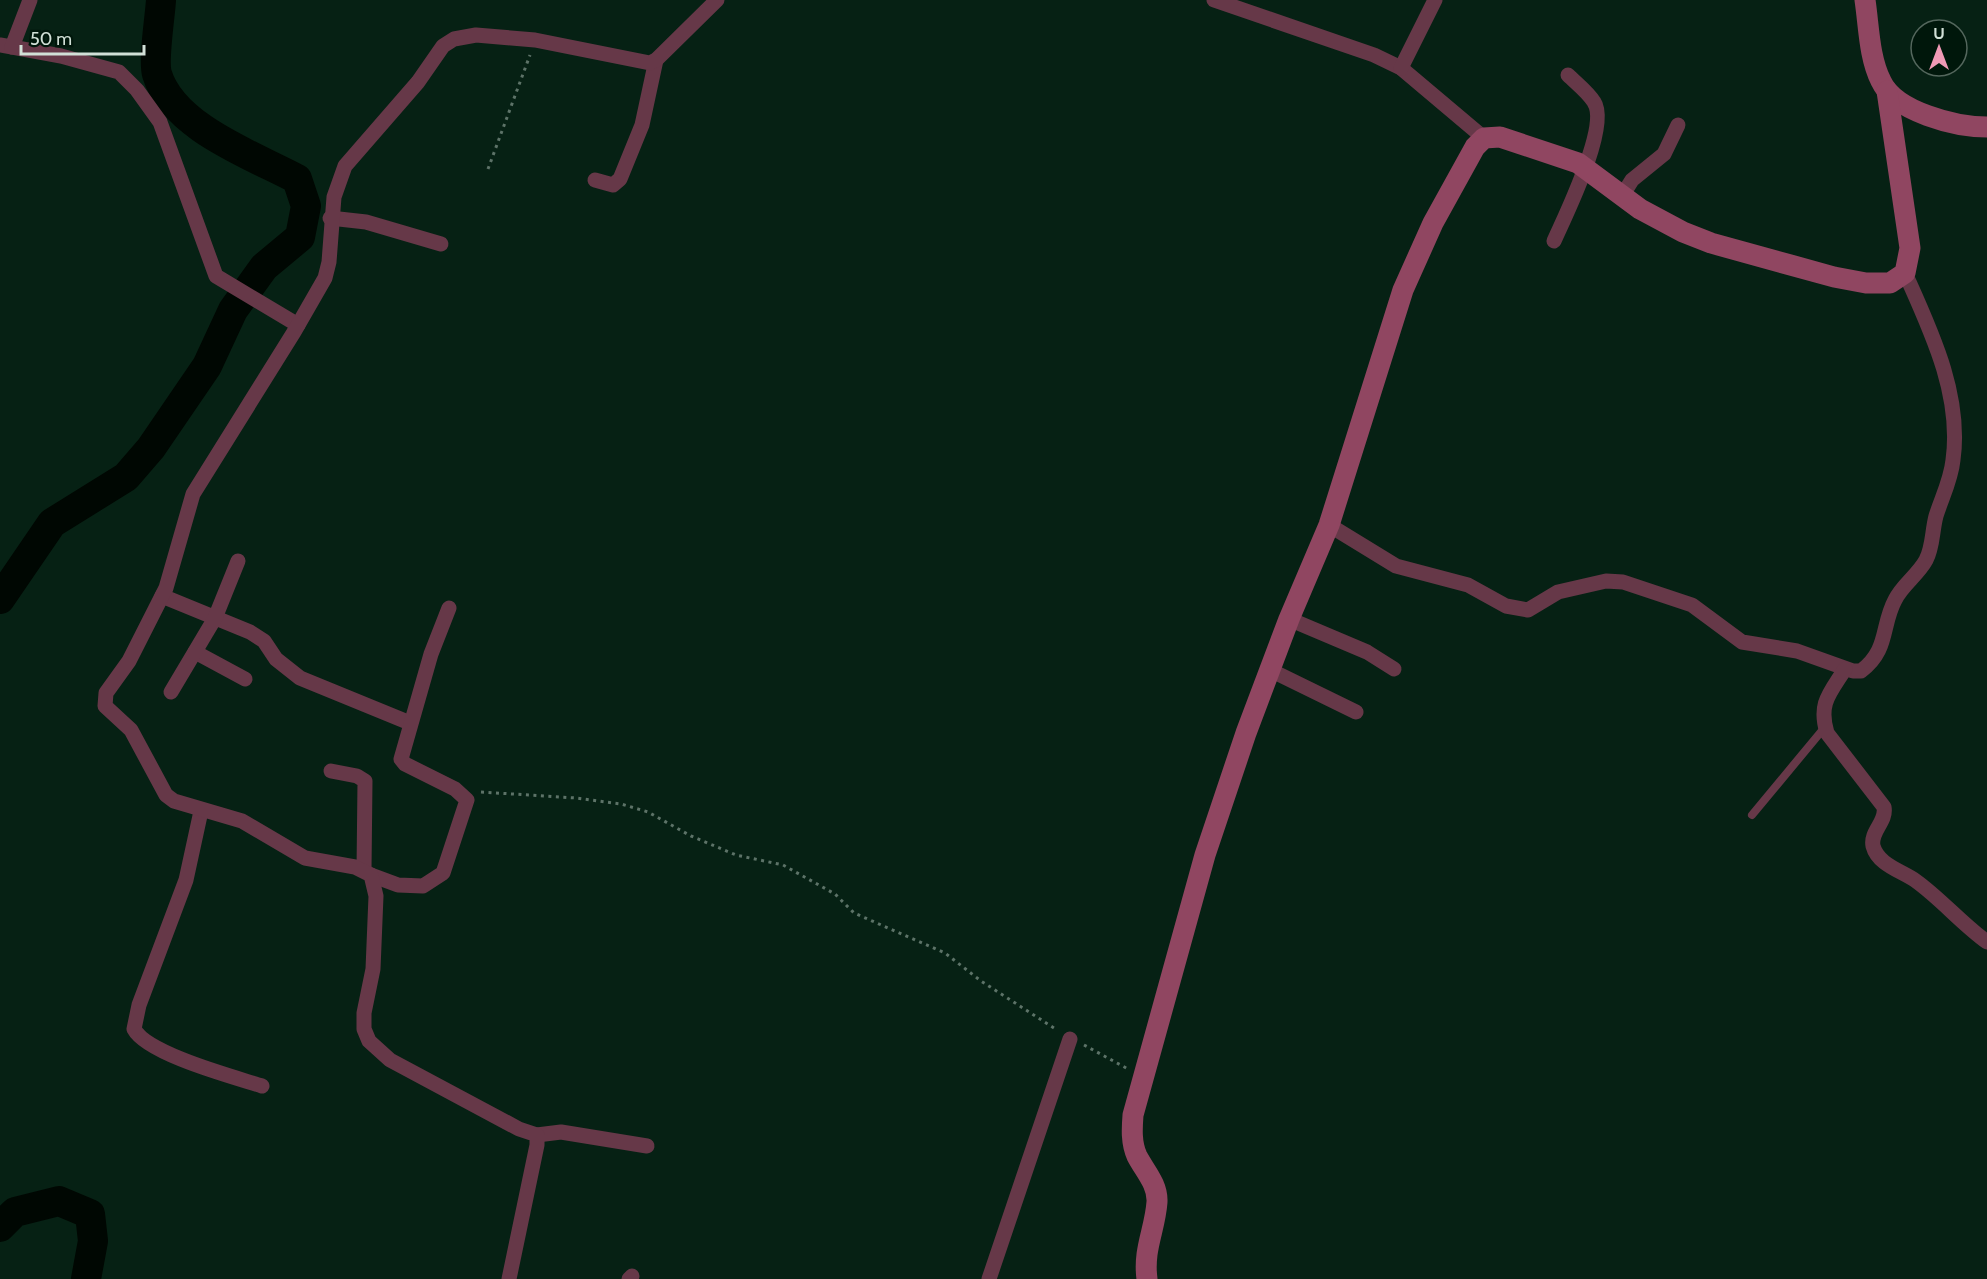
<svg xmlns="http://www.w3.org/2000/svg" width="1987" height="1279" font-family="Cabin,sans-serif">
  <style>
    .lines { fill: none; stroke-linecap: round; stroke-linejoin: round }
    .river { stroke: #000702; stroke-width: 30 }
    .path { stroke: #5d7368; stroke-width: 3; stroke-dasharray: 3 4.5; stroke-linecap: butt }
    .lane { stroke: #663848; stroke-width: 8 }
    .street { stroke: #663848; stroke-width: 15 }
    .secondary { stroke: #904661; stroke-width: 21 }
  </style>
  <rect width="100%" height="100%" fill="#062114"/>
  <g class="lines">
    <g class="river">
      <path d="M0,599L52,523L126,477L151,448L207,366L233,310L264,267L300,237L306,206L297,179C252,155 173,127 157,74C153,60 160,17 161,0"/>
      <path d="M0,1227L15,1212L59,1201L90,1214L93,1241L86,1279"/>
    </g>
    <g class="path">
      <path d="M488,169L530,55"/>
      <path d="M481,792L576,798L621,804L648,812L691,836L736,855L783,865L835,894L854,913L945,953L981,981L1057,1030"/>
      <path d="M1084,1045L1128,1069"/>
    </g>
    <path class="lane" d="M1752,815L1825,727"/>
    <g class="street">
      <path d="M1214,0L1374,55L1401,68L1484,138"/>
      <path d="M0,45L61,56L119,72L137,90L160,122L216,276L298,325"/>
      <path d="M12,47L30,0"/>
      <path d="M1401,68L1435,0"/>
      <path d="M595,180L613,185L620,179L642,125L656,60"/>
      <path d="M1622,196L1632,180L1664,154L1678,125"/>
      <path d="M330,218L366,222L441,244"/>
      <path d="M1554,241C1565,216 1610,126 1594,102C1588,92 1576,83 1568,75"/>
      <path d="M1329,525L1396,566L1468,585L1506,606L1528,610L1558,592L1606,581L1623,582L1692,605L1742,642L1797,651L1853,671H1861C1889,650 1881,626 1895,600C1902,585 1918,575 1926,560C1933,547 1932,531 1936,516C1942,497 1951,480 1953,460C1962,395 1931,331 1905,273"/>
      <path d="M162,596L250,632L264,641L276,659L300,678L410,723"/>
      <path d="M1289,619L1367,652L1394,669"/>
      <path d="M195,652L245,679"/>
      <path d="M1845,669C1830,693 1818,703 1827,733L1884,807C1887,822 1870,831 1873,846C1878,865 1902,871 1916,881C1941,899 1962,924 1987,942"/>
      <path d="M1270,670L1356,712"/>
      <path d="M171,692L215,618L238,561"/>
      <path d="M331,771L357,776L365,781L364,870"/>
      <path d="M201,811L186,880L139,1005L134,1029C147,1054 234,1077 262,1086"/>
      <path d="M371,875L398,885L423,886L443,873L467,800L455,789L405,764L401,759L431,654L449,608"/>
      <path d="M537,1135L561,1132L647,1146"/>
      <path d="M509,1279L537,1145V1135L519,1129L390,1060L369,1041L364,1029V1013L373,969L376,896L371,875L355,867L305,858L242,821L174,801L166,795L131,730L105,706L106,693L129,661L166,588L193,494L294,332L325,278L329,262L334,197L345,166L418,82L443,46L454,39L476,35L535,40L650,63L656,60L717,0"/>
      <path d="M629,1279L632,1276"/>
      <path d="M989,1279L1070,1039"/>
    </g>
    <g class="secondary">
      <path d="M1865,0C1869,27 1869,57 1881,81C1895,112 1956,127 1987,127"/>
      <path d="M1147,1279C1143,1249 1155,1230 1157,1202C1158,1184 1144,1170 1137,1156C1131,1143 1132,1128 1133,1115L1205,855L1246,733L1289,619L1329,525L1403,290L1433,223L1475,147L1484,138L1500,137L1578,163L1640,209L1683,232L1711,243L1834,277L1866,283H1890L1905,273L1910,248L1887,91"/>
    </g>
  </g>
  <g transform="translate(1939 48)"><circle r="28" fill="#00170b" stroke="#54675d" stroke-width="1.5"/>
  <path d="M0-4.5L10 22L0 15L-10 22Z" fill="#f09ab6"/>
  <text y="-9" font-size="16" font-weight="bold" text-anchor="middle" fill="#d1e0d7">U</text>
  </g>
  <path d="M21 45v9h123v-9" fill="none" stroke="#d1e0d7" stroke-width="3"/>
  <text x="30" y="45" font-size="18" fill="#d1e0d7" stroke="#00170b" stroke-width="4.5" paint-order="stroke">50 m</text>
</svg>
